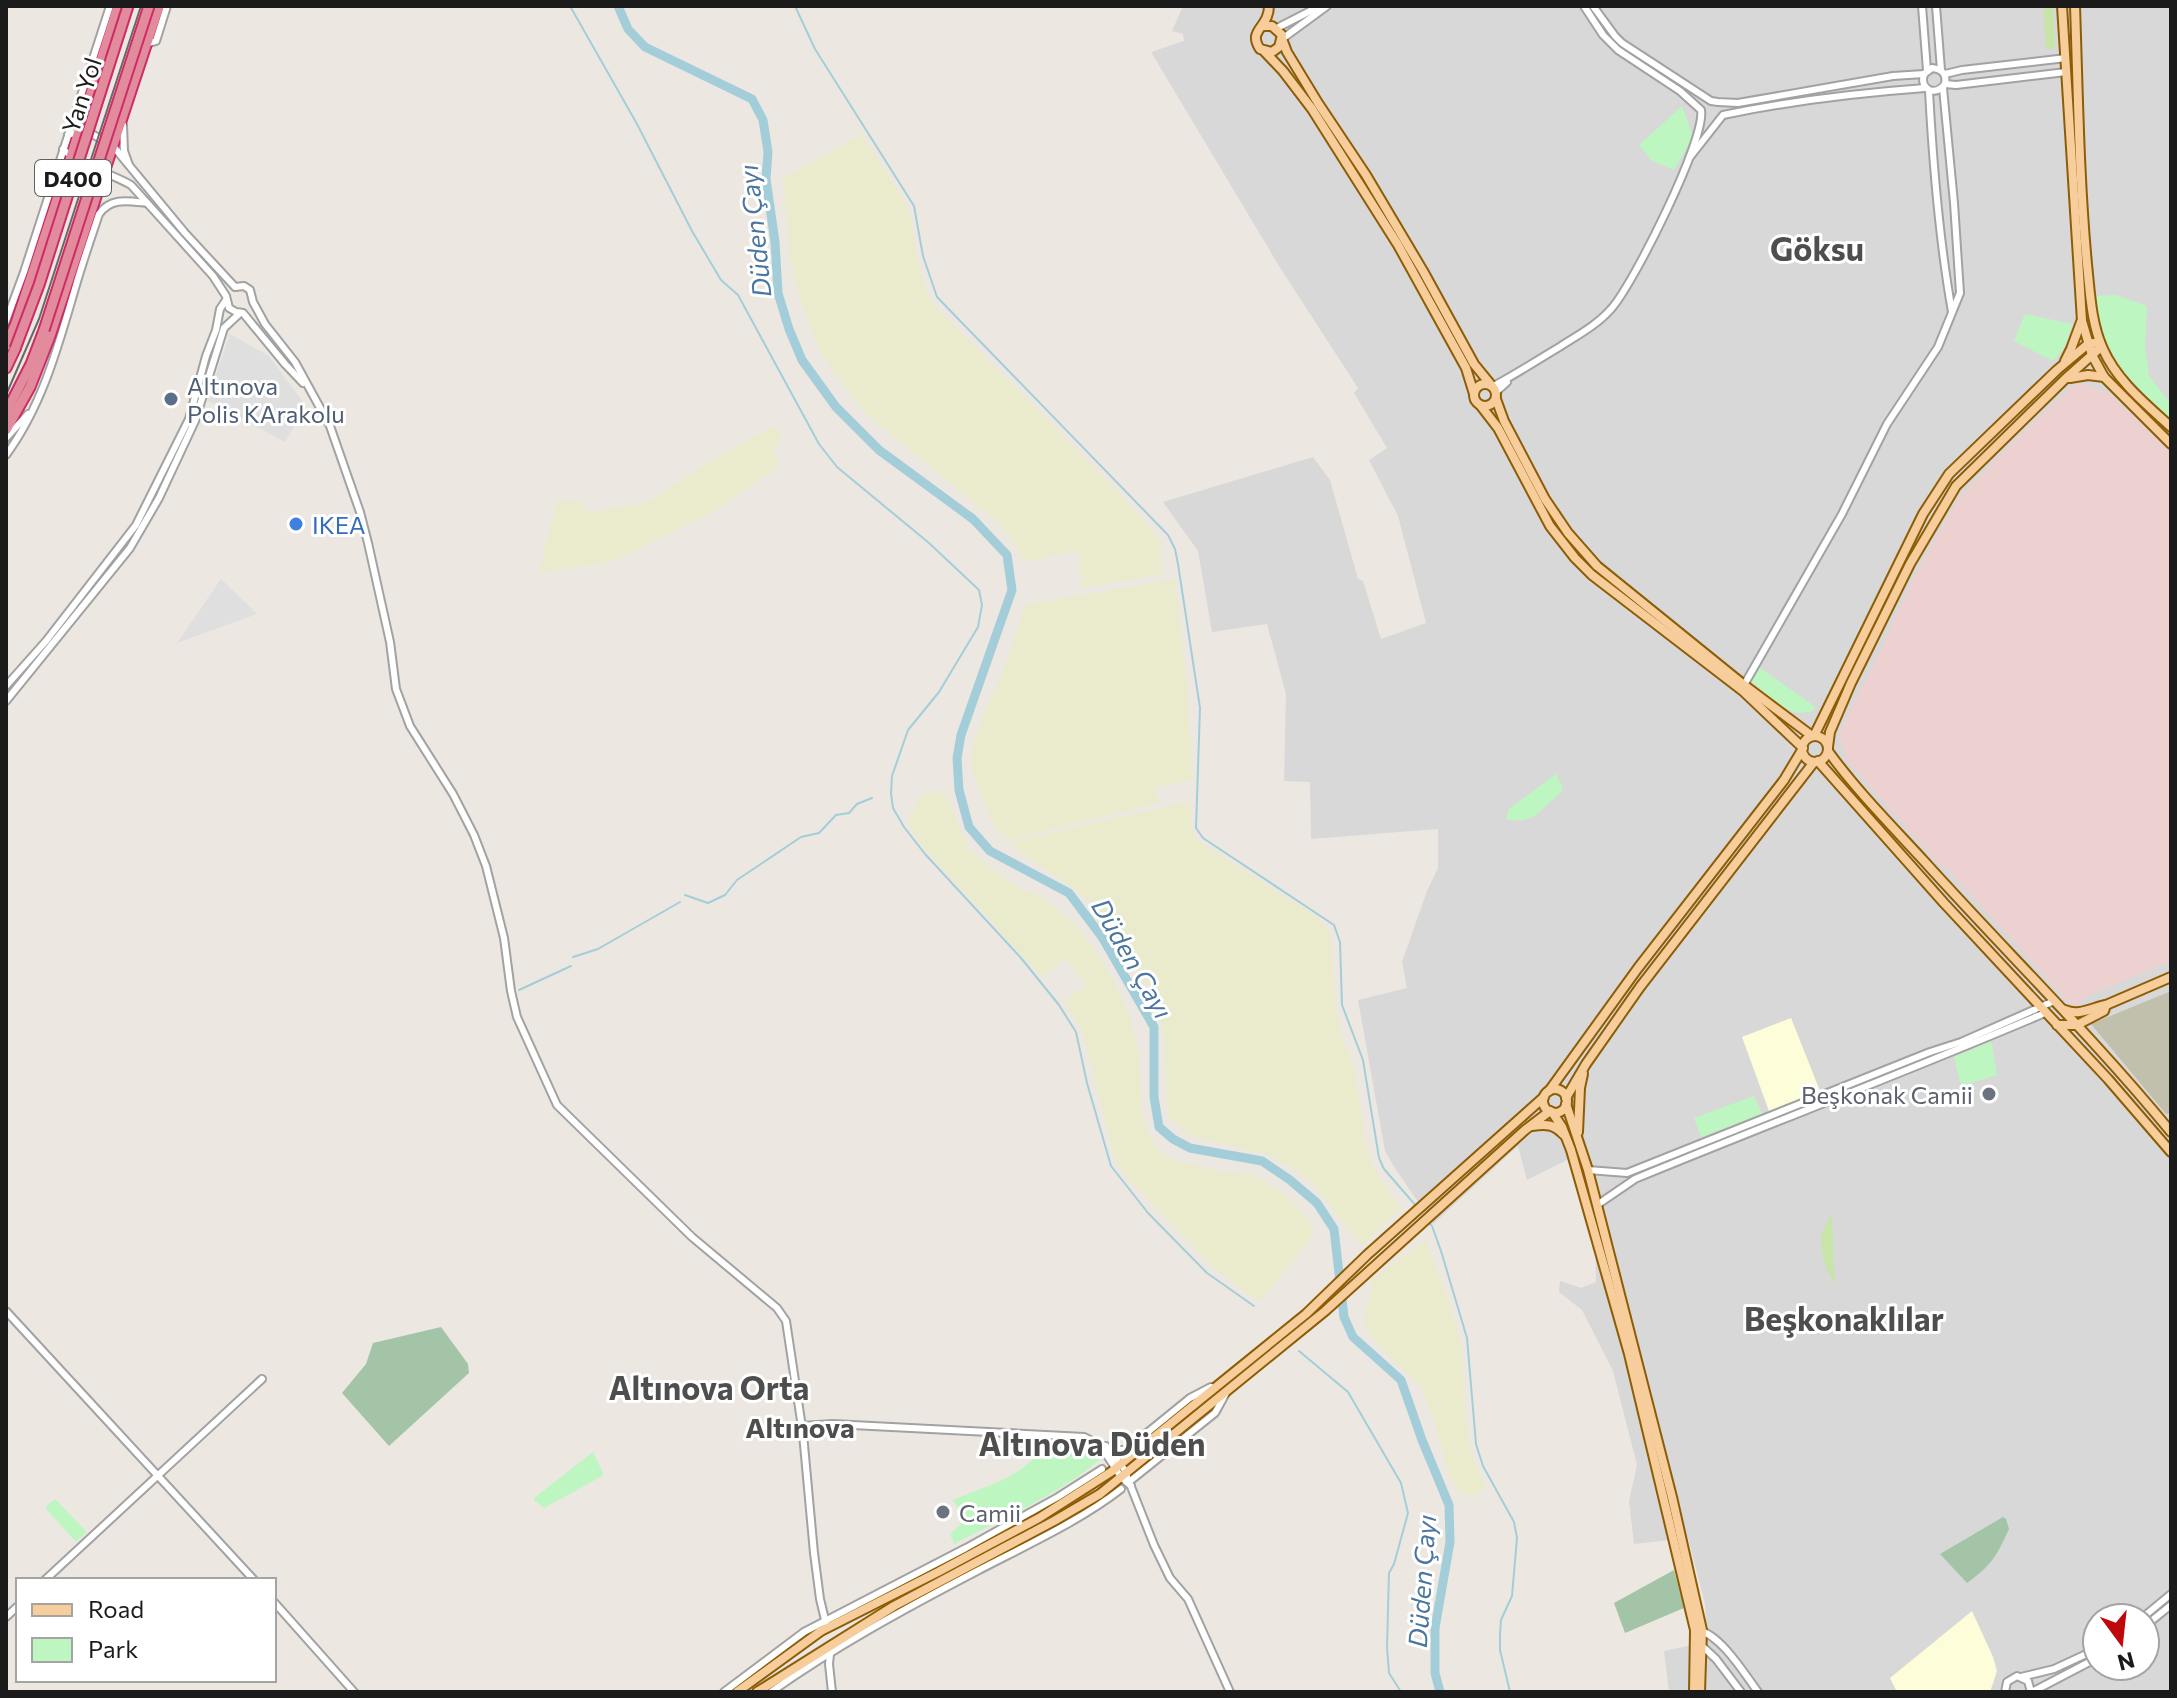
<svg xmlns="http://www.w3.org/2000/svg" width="2177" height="1698" font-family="Commissioner,sans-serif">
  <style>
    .residential { fill: #d9d8d8; fill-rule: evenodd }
    .commercial { fill: #edd1d0 }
    .education { fill: #fdfdd9 }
    .construction { fill: #c0c0ad }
    .farmland { fill: #e9ebcc }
    .grass { fill: #c7e5a8 }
    .cemetery { fill: #a3c4a7 }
    .park { fill: #bef6c1 }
    .parking { fill: #dfdfdf }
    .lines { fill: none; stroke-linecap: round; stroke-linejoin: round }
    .stream { stroke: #a3ced9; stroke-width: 2 }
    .river { stroke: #a3ced9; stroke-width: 9 }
    .minor-casing { stroke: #a2a2a2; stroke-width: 10 }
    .major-casing { stroke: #8c5d06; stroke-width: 12 }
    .highway-casing { stroke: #ce2b66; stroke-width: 13 }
    .minor { stroke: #fff; stroke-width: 6 }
    .major { stroke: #f7ce9b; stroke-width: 8 }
    .highway { stroke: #e28b9d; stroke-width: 9 }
    .tram { stroke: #696969; stroke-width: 2 }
    .highway-bridge-casing { stroke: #ce2b66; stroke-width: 13; stroke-linecap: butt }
    .highway-bridge { stroke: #e28b9d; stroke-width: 9 }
    .service-dot { fill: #5c6f8a; stroke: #fff; stroke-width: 3 }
    .shop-dot { fill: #3f7fe0; stroke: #fff; stroke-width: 3 }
    .worship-dot { fill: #6b7280; stroke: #fff; stroke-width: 3 }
    .labels { text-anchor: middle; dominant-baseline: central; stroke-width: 6; stroke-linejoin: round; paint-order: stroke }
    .shield { fill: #fff; stroke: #5f5f5f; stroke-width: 2 }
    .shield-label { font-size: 22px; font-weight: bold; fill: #1b1b1b }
    .street-label { font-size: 24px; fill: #1b1b1b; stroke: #fff }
    .service-label { font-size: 24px; fill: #4e5e75; stroke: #fff; text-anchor: start }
    .shop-label { font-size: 24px; fill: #366cbe; stroke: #fff; text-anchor: start }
    .worship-label { font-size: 24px; fill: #5b616d; stroke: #fff; text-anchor: end }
    .water-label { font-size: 26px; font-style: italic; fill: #4a769f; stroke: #fff }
    .quarter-label { font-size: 28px; font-weight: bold; fill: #4e4e4e; stroke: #fff }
    .district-label { font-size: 32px; font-weight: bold; fill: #4e4e4e; stroke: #fff }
  </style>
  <rect width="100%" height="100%" fill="#ece8e1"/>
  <path class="residential" d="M1183,6H2171V1692H1669L1664,1651L1707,1642L1705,1604L1688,1538L1634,1544L1629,1501L1637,1465L1613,1371L1582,1310L1559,1292L1560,1281L1581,1288L1596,1282L1595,1243L1569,1159L1527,1180L1518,1146L1433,1224L1393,1165L1385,1151L1358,1000L1407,988L1402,962L1427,891L1438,868V829L1311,839L1310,782L1284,781L1286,694L1267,624L1212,632L1198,551L1163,502L1313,457L1330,480L1358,579L1363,581L1381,639L1426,623L1398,516L1369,460L1387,448L1354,393L1358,388L1279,266L1151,52L1184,41L1183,34L1172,31ZM2097,1618H2145V1666H2097Z"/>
  <path class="commercial" d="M2077,382L2110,394L2171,453V961L2085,997L2079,1004L2073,1007L1952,874L1933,858L1846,759L1840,736L1845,720L1878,656L1916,573L1959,497L2030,425Z"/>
  <g class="education">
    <path d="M1791,1018L1820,1091L1769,1111L1742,1037Z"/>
    <path d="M1972,1611L1993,1657L1997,1671L1990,1692H1897L1890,1678Z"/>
  </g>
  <path class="construction" d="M2171,991V1113L2166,1114L2091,1024Z"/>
  <g class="farmland">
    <path d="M861,134L903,198L911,216L917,256L926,291L935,306L1114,488L1159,538L1163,574L1082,588L1078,550L1024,562L1016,545L994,519L868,416L832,370L817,346L798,292L790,258L783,179Z"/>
    <path d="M777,427L781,439L773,452L779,466L720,508L614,561L539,573L557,500L583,502L587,513L647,503L698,469L768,429Z"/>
    <path d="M1175,579L1188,692L1192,780L1155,788L1159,803L1008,840L995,828L981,794L971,766L972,748L986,709L1006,664L1025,605Z"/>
    <path d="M934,792L945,793L969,849L992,869L1019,888L1043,897L1076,925L1089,941L1116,986L1130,1016L1139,1056L1142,1113L1147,1131L1154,1145L1169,1159L1219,1171L1252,1175L1271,1185L1288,1197L1312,1224L1314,1235L1260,1301L1246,1293L1208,1263L1123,1173L1115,1161L1090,1059L1080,1026L1064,1002L1083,987L1085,982L1065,959L1042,977L921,845L908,823L918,800L923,794Z"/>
    <path d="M1191,801L1190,820L1193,832L1199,841L1312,914L1330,932L1335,1000L1342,1038L1354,1066L1367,1148L1373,1168L1401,1208L1364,1245L1346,1227L1313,1183L1294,1170L1270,1155L1191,1136L1170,1119L1167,1106L1165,1046L1160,1015L1151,989L1090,901L1056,876L1022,854L1010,842Z"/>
    <path d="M1426,1240L1451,1309L1462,1348L1466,1422L1471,1453L1486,1487L1474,1496L1463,1494L1457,1489L1449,1474L1435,1424L1421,1387L1381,1348L1368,1332L1364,1319L1373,1278Z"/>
  </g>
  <g class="grass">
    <path d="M2043,6H2053L2055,49L2046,48Z"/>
    <path d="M1832,1213L1835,1285C1828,1274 1820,1253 1821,1239C1822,1230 1828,1221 1832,1213Z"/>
  </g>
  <g class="cemetery">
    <path d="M441,1327L468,1364L469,1373L389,1446L342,1393L366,1364L373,1343Z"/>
    <path d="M2003,1517L2006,1519L2009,1529C1997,1555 1992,1565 1967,1583L1940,1554Z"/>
    <path d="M1674,1570L1684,1608L1625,1633L1614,1603Z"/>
  </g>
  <g class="park">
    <path d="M1682,106L1693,137L1674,170L1652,161L1639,145Z"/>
    <path d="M2116,295L2144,305L2147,308L2145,344L2149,376L2171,404V421C2145,395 2115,369 2103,333C2099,321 2097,308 2095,296Z"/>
    <path d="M2025,314L2072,324C2068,339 2065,351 2053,361L2014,341Z"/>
    <path d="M1759,667L1814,706L1815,710C1789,721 1770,696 1751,681L1750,677Z"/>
    <path d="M1556,774L1562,786V791C1541,809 1535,825 1506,819L1509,809Z"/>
    <path d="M1991,1041L1997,1075L1961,1086L1954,1057Z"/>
    <path d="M1754,1096L1762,1114L1701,1137L1694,1118Z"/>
    <path d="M1083,1438L1102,1451L1104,1456C1061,1494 1005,1517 954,1544L950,1534L965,1520L953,1500C988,1484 1030,1477 1045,1439Z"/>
    <path d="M593,1452L603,1473L602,1476L544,1508L534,1500V1498Z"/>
    <path d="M55,1499L87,1532L76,1542L47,1510L46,1506Z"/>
  </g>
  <g class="parking">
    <path d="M230,334L269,356L306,406L285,442L207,400Z"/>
    <path d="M221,579L257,614L177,643Z"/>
  </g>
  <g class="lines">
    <g class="stream">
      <path d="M570,6L637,124L692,231L721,280L738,295L819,444L837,467L929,543L979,590L982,605L978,627L939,692L908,730L892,776L891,793L893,808L904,827L925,854L1021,958L1059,1005L1076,1032L1087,1083L1111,1166L1148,1213L1207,1273L1254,1306"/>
      <path d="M795,6L815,49L914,206L923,256L937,297L1168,535L1175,549L1178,564L1200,708L1196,828L1203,838L1334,925L1340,942L1342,1005L1363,1060L1379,1158L1384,1169L1417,1207"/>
      <path d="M685,895L708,903L725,895L737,880L801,837L819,833L836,815L849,813L857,804L872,798"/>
      <path d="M573,957L598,949L680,902"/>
      <path d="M519,990L571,966"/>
      <path d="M1428,1222L1432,1226L1441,1251L1467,1338L1476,1444L1483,1466L1514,1522L1517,1538L1512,1596L1501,1620L1500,1634V1650L1510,1692"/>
      <path d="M1299,1351L1348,1392L1401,1483L1408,1513L1394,1564L1389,1573L1387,1647L1389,1673L1401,1692"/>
    </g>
    <path class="river" d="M618,6L628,29L645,47L752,99L763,120L768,152L766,179L775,242L778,293L789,329L802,360L836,407L879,450L973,519L1007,555L1012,590L961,735L957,758L959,790L969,827L990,851L1069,893L1102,937L1154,1027V1097L1159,1127L1173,1139L1190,1148L1262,1161L1290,1180L1317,1203L1334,1229L1344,1317L1353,1337L1401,1380L1422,1440L1449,1505L1450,1542L1435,1628V1673L1440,1692"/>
    <defs>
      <g id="minor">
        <path d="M1593,6L1615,36L1622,43L1711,101L1718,102L1738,103L1893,76L1924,74L1932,68C1942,69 1947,74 1945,84"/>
        <path d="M1922,6L1927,70"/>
        <path d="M1936,6L1941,70"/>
        <path d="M1277,28L1320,6"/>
        <path d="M1282,39L1327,6"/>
        <path d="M146,44L156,41L167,6"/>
        <path d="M1924,74C1919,90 1936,97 1945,84L1956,85L2066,72"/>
        <path d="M1945,74L1962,70L2066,58"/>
        <path d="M1929,91C1933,165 1939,239 1952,312"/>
        <path d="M123,125L124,151L129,165"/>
        <path d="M68,135L78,132L92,134L113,146L185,233L235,287L244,286L250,290L253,302L265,324L295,362L330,426L360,512L368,543L390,642L396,689L410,726L453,794L474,835L486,866L504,938L511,991L517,1017L557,1105L692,1237L777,1308L786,1321L803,1434L814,1553L820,1599L827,1628"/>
        <path d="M63,149C81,167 109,172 131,185L213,276L226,296L229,308L236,312L243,313L285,364L303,383"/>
        <path d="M1690,157L1723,115C1790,101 1857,93 1925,88"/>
        <path d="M6,321L24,272L110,6"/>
        <path d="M1492,387C1516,374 1538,360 1561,346C1578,335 1597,325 1611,309C1633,285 1706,139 1701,110L1680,91L1618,50L1603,35L1584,6"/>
        <path d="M1496,392L1507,382"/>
        <path d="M6,438L28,414"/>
        <path d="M6,455C43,405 59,343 76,285C83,261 91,238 99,214C111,197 128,201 147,203"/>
        <path d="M1744,685L1842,514L1887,424L1938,347L1960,293L1954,203L1943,88"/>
        <path d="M6,686L46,641L136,525L189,419L206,356L216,330L220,309L226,300"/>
        <path d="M6,701L130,548L159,498L195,421L224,328L240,313"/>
        <path d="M1588,1170L1627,1173L1930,1052L1961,1042L2054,1001"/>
        <path d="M1597,1205L1635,1179C1771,1123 1909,1071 2045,1013"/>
        <path d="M6,1311L254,1580"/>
        <path d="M801,1426L833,1424L1084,1437L1101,1446H1106L1124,1469L1154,1545L1170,1578L1188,1599L1230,1692"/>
        <path d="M1101,1446L1121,1477L1131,1486"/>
        <path d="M1111,1450H1126L1190,1398L1211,1387"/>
        <path d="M1130,1481L1215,1413L1226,1393"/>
        <path d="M45,1580L262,1379"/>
        <path d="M274,1602L354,1692"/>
        <path d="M6,1617L18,1606"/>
        <path d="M2142,1618L2171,1594"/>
        <path d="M2145,1626L2171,1605"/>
        <path d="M1698,1630C1721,1635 1744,1673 1758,1692"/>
        <path d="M1701,1645L1716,1659L1741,1692"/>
        <path d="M830,1654L829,1664L832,1692"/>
        <path d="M2021,1677L2054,1669L2097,1649"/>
        <path d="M724,1692L804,1632L966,1548L1058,1497L1102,1469"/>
        <path d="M771,1692C836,1646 906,1608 977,1571C1023,1547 1080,1521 1121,1489"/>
        <path d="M2005,1692L2007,1682L2017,1676L2028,1681L2031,1692"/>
        <path d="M2032,1692L2097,1658"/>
      </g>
      <g id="major">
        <path d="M2062,6L2082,321L2092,355L2104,377L2171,444"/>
        <path d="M2075,6C2078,92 2079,179 2087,264C2090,292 2091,323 2103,349C2117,381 2146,404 2171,427"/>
        <path d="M1263,26H1272L1282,35L1279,47L1272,52L1260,49C1247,30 1269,28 1269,6"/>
        <path d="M1282,39L1287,52L1318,103L1366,175L1423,271L1474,364L1492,386"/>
        <path d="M1264,51L1283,71L1312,109L1398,245L1466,368L1474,394"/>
        <path d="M2065,361L2071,349L2081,322"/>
        <path d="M2070,378L2088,375L2104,377"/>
        <circle cx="1485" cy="395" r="11"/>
        <path d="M1496,399L1504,421L1545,499L1568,533L1597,566L1744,685L1812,736"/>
        <path d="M1481,406L1498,428L1550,526L1575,558L1592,575L1743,691L1803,748"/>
        <path d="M1814,736L1923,514L1949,474L2057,370L2088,344L2100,342"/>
        <circle cx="1815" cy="749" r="13"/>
        <path d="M1828,747L1830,732L1851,683L1910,564L1956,486L2065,379L2101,347"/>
        <path d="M1828,751C1856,790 1891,825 1924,861C2006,952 2093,1037 2171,1132"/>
        <path d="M1818,761L1944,903L2108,1079L2171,1152"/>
        <path d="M2065,1010C2079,1016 2091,1008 2106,1005"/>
        <path d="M2057,1025H2077L2104,1011L2106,1005L2171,977"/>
        <circle cx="1555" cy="1101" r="12"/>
        <path d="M1549,1091L1638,968L1784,780L1802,750"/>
        <path d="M1566,1098L1586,1064L1640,987L1814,762"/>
        <path d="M1566,1104L1588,1170L1672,1497L1702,1630L1700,1692"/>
        <path d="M1552,1112L1562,1127L1571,1150L1629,1354L1695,1630L1694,1692"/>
        <path d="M1532,1126C1546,1124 1554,1124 1563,1134"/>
        <path d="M1578,1132L1580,1088L1583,1074"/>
        <path d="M737,1692L821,1631L938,1572L1039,1518L1111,1472L1306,1314L1367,1255L1544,1097"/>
        <path d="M757,1692L894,1606L1054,1521L1100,1494L1325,1311L1525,1130L1550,1111"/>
      </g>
      <g id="highway">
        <path d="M6,346L16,323L71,157L118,6"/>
        <path d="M6,368L15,349"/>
        <path d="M6,413L31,364L44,330"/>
        <path d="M6,430L30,387L50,336L159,6"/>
      </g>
    </defs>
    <use href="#minor" class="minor-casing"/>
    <use href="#major" class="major-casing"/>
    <use href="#highway" class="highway-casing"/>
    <use href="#minor" class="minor"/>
    <use href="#major" class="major"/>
    <use href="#highway" class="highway"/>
    <path class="tram" d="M6,395L39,319L141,6"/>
    <defs>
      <g id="highway-bridge">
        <path d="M44,330L149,6"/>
        <path d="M15,349L39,285L128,6"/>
      </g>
    </defs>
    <use href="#highway-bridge" class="highway-bridge-casing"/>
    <use href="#highway-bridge" class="highway-bridge"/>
  </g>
  <circle class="service-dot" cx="171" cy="399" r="8"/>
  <circle class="shop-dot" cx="296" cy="524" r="8"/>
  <g class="worship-dot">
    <circle cx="1989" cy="1094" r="8"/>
    <circle cx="943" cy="1512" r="8"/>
  </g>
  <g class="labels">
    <rect class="shield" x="35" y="160" width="76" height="36" rx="6"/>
    <g class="shield-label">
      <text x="73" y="178">D400</text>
    </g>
    <g class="street-label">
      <text transform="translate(81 95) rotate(-72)">Yan Yol</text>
    </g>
    <g class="service-label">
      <text x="187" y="385">Altınova<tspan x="187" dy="28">Polis KArakolu</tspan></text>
    </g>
    <g class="shop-label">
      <text x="312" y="524">IKEA</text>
    </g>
    <g class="worship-label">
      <text x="1973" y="1094">Beşkonak Camii</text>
      <text x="959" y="1512" text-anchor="start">Camii</text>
    </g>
    <g class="water-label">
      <text transform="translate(754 231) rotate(-96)">Düden Çayı</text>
      <text transform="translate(1133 958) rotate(60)">Düden Çayı</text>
      <text transform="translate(1421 1581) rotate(-86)">Düden Çayı</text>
    </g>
    <g class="quarter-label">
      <text x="800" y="1427">Altınova</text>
    </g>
    <g class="district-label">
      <text x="1817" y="248">Göksu</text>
      <text x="1844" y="1318">Beşkonaklılar</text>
      <text x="709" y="1387">Altınova Orta</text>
      <text x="1092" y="1443">Altınova Düden</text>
    </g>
  </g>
  <rect width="2177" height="1698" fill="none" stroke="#1b1b1b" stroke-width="16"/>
  <rect x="16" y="1578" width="260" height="104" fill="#ffffff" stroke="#a4a4a4" stroke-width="2"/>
  <rect x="32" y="1604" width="40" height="12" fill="#f7ce9b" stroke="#a4a4a4" stroke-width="2"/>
  <text x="88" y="1618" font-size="24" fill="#1b1b1b">Road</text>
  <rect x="32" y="1638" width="40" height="24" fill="#bef6c1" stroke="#a4a4a4" stroke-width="2"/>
  <text x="88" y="1658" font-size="24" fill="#1b1b1b">Park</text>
  <g transform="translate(2121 1642) rotate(165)"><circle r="38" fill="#ffffff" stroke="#a4a4a4" stroke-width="2"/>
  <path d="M0-6L14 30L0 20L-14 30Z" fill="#be080c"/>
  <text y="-12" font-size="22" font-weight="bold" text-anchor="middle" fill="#1b1b1b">N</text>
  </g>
</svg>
